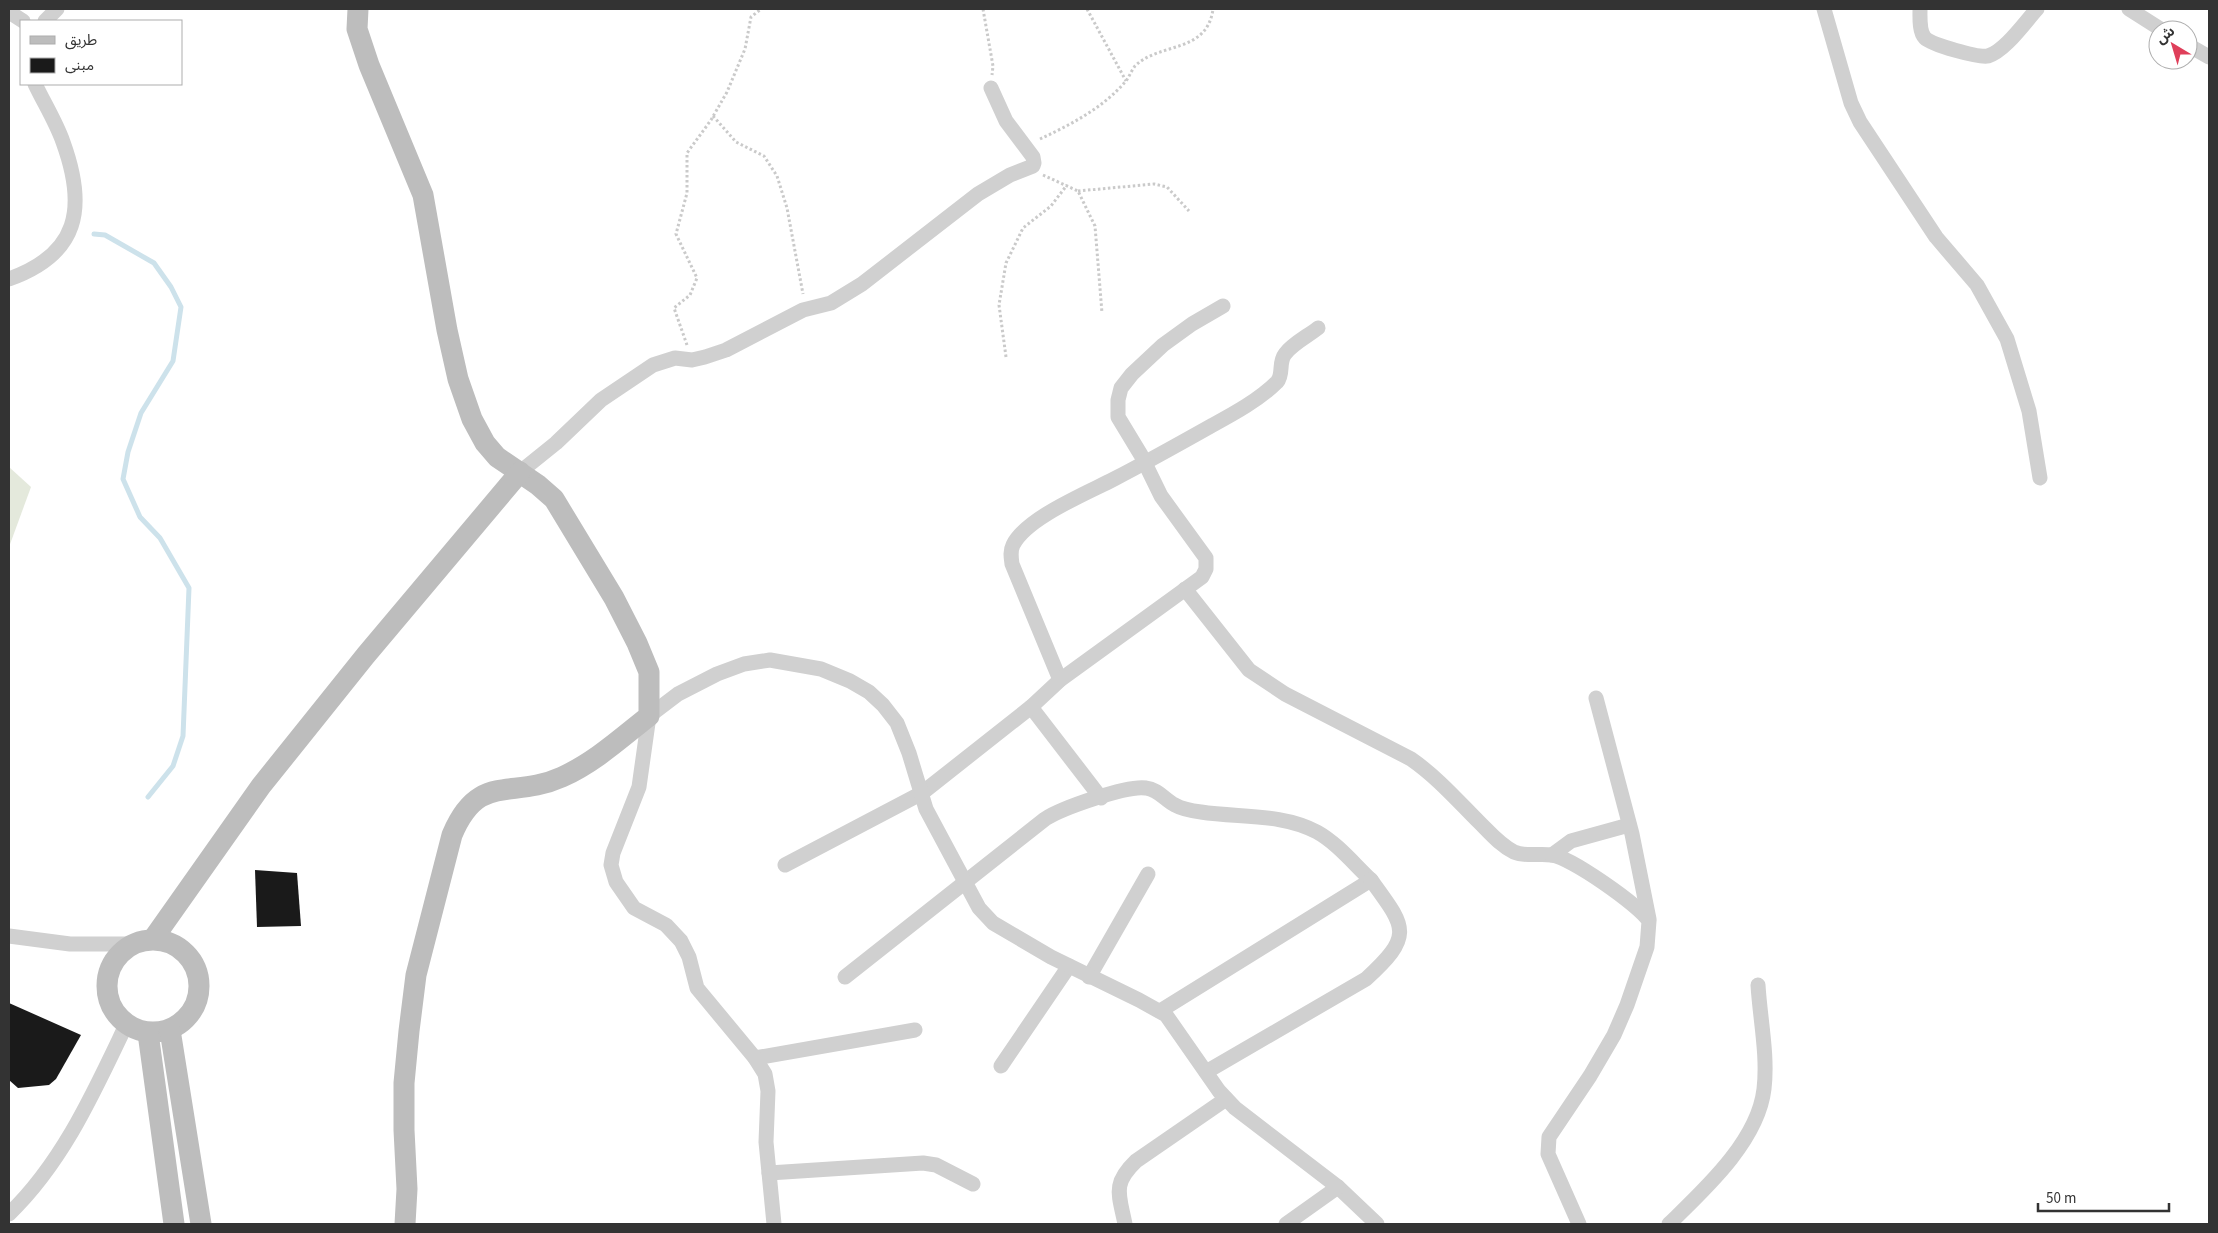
<svg xmlns="http://www.w3.org/2000/svg" width="2218" height="1233" font-family="'Source Sans 3','Noto Sans Arabic',sans-serif">
  <style>
    .green { fill: #e4e9dc }
    .lines { fill: none; stroke-linecap: round; stroke-linejoin: round }
    .stream { stroke: #cde2eb; stroke-width: 5 }
    .building { fill: #1a1a1a }
    .path { stroke: #cacaca; stroke-width: 3; stroke-dasharray: 2.5 2.5; stroke-linecap: butt }
    .street { stroke: #d0d0d0; stroke-width: 15 }
    .secondary { stroke: #bdbdbd; stroke-width: 21 }
  </style>
  <rect width="100%" height="100%" fill="#fff"/>
  <path class="green" d="M9,467L31,487L9,547Z"/>
  <g class="lines">
    <path class="stream" d="M94,234L105,235L154,263L171,287L181,307L173,361L141,413L128,452L123,479L140,517L160,538L189,588L183,736L173,766L148,797"/>
  </g>
  <g class="building">
    <path d="M255,870L297,873L301,926L257,927Z"/>
    <path d="M9,1003L81,1035L56,1079L49,1085L18,1088L9,1080Z"/>
  </g>
  <g class="lines">
    <g class="path">
      <path d="M983,9L993,66L992,75"/>
      <path d="M1087,9L1126,81"/>
      <path d="M713,116L736,142L764,156L777,176L787,208L803,294"/>
      <path d="M1040,139C1070,125 1103,108 1125,82C1129,78 1131,71 1135,66C1159,42 1207,54 1213,9"/>
      <path d="M1043,175L1078,191L1095,226L1102,313"/>
      <path d="M1078,191L1154,184L1167,187L1189,211"/>
      <path d="M687,345L674,308L690,295L697,278L676,234L687,193V153L711,120L727,92L745,49L751,17L761,9"/>
      <path d="M1006,357L999,305L1006,263L1023,228L1051,206L1067,185"/>
    </g>
    <g class="street">
      <path d="M1824,9L1851,103L1860,122L1936,237L1977,285L2007,339L2029,411L2040,478"/>
      <path d="M1920,9C1920,17 1919,32 1925,38C1932,45 1979,58 1988,56C2005,51 2025,22 2037,9"/>
      <path d="M2129,9L2162,30"/>
      <path d="M9,12L23,21"/>
      <path d="M45,21L57,9"/>
      <path d="M2188,45L2209,57"/>
      <path d="M9,279C79,254 87,208 63,142C56,122 44,103 35,84"/>
      <path d="M520,472L556,443L601,400L653,365L675,358L692,360L705,357L726,350L803,310L831,303L862,284L978,194L1010,175L1033,166L1034,163L1033,157L1006,121L991,88"/>
      <path d="M1185,589L1249,670L1285,694L1411,759C1437,777 1457,800 1479,822C1490,833 1500,845 1514,852C1526,857 1539,853 1552,855C1570,857 1639,905 1649,921L1647,947L1627,1005L1614,1035L1590,1076L1549,1137L1548,1154L1579,1224"/>
      <path d="M1060,680L1012,564C1011,557 1010,551 1013,545C1026,518 1087,493 1114,479C1147,462 1179,444 1211,426C1233,414 1259,400 1277,382C1284,374 1278,363 1285,354C1292,344 1308,336 1318,328"/>
      <path d="M1596,698L1632,834L1649,919"/>
      <path d="M1031,707L1101,798"/>
      <path d="M1552,855L1571,841L1629,825"/>
      <path d="M785,865L922,793L1031,707L1060,680L1202,577L1206,569V558L1161,496L1141,455L1118,417V400L1121,388L1132,374L1163,345L1192,324L1223,306"/>
      <path d="M9,936L70,944H134"/>
      <path d="M845,977L1045,819C1062,808 1127,785 1146,788C1158,789 1165,800 1175,805C1182,809 1193,811 1201,812C1239,818 1282,813 1317,832C1337,843 1354,864 1371,880L1160,1011"/>
      <path d="M1089,977L1148,874"/>
      <path d="M755,1058L915,1030"/>
      <path d="M1001,1066L1069,966"/>
      <path d="M1206,1072L1366,979C1414,935 1406,928 1371,880"/>
      <path d="M769,1173L923,1163L936,1165L973,1184"/>
      <path d="M9,1214C63,1162 94,1092 126,1025"/>
      <path d="M774,1224L766,1142L768,1091L765,1074L755,1058L697,988L689,957L681,941L666,925L634,908L616,882L611,865L613,853L639,787L649,716L678,694L717,674L744,664L770,660L821,669L850,681L869,692L883,705L897,723L909,753L926,809L979,908L993,923L1051,957L1139,1000L1166,1015L1219,1091L1235,1108L1338,1187L1377,1224"/>
      <path d="M1125,1224C1119,1194 1112,1184 1136,1161L1226,1099"/>
      <path d="M1286,1224L1338,1187"/>
      <path d="M1669,1224C1705,1189 1758,1141 1764,1089C1768,1055 1760,1019 1758,985"/>
    </g>
    <g class="secondary">
      <path d="M358,9L357,29L369,65L423,195L447,330L458,379L472,419L485,443L497,457L538,485L554,499L614,598L637,643L649,672V716C621,738 595,762 562,777C511,800 479,771 452,835L416,975L409,1031L404,1083V1130L407,1189L405,1224"/>
      <path d="M153,939L261,786L366,655L520,472"/>
      <circle cx="153" cy="986" r="46"/>
      <path d="M170,1030L201,1224"/>
      <path d="M148,1033L174,1224"/>
    </g>
  </g>
  <rect width="2218" height="1233" fill="none" stroke="#333333" stroke-width="20"/>
  <rect x="20" y="20" width="162" height="65" fill="#ffffff" stroke="#adadad"/>
  <rect x="30" y="36" width="25" height="8" fill="#bdbdbd" stroke="#adadad"/>
  <text x="65" y="45" font-size="15" fill="#333333">طريق</text>
  <rect x="30" y="58" width="25" height="15" fill="#1a1a1a" stroke="#adadad"/>
  <text x="65" y="70" font-size="15" fill="#333333">مبنى</text>
  <g transform="translate(2173 45) rotate(322)"><circle r="24" fill="#ffffff" stroke="#adadad"/>
  <path d="M0-4L9 19L0 12L-9 19Z" fill="#df3f5a"/>
  <text y="-8" font-size="14" font-weight="bold" text-anchor="middle" fill="#333333">ش</text>
  </g>
  <path d="M2038 1203v8h131v-8" fill="none" stroke="#333333" stroke-width="2.5"/>
  <text x="2046" y="1203" font-size="15" fill="#333333" stroke="#ffffff" stroke-width="4" paint-order="stroke">50 m</text>
</svg>
